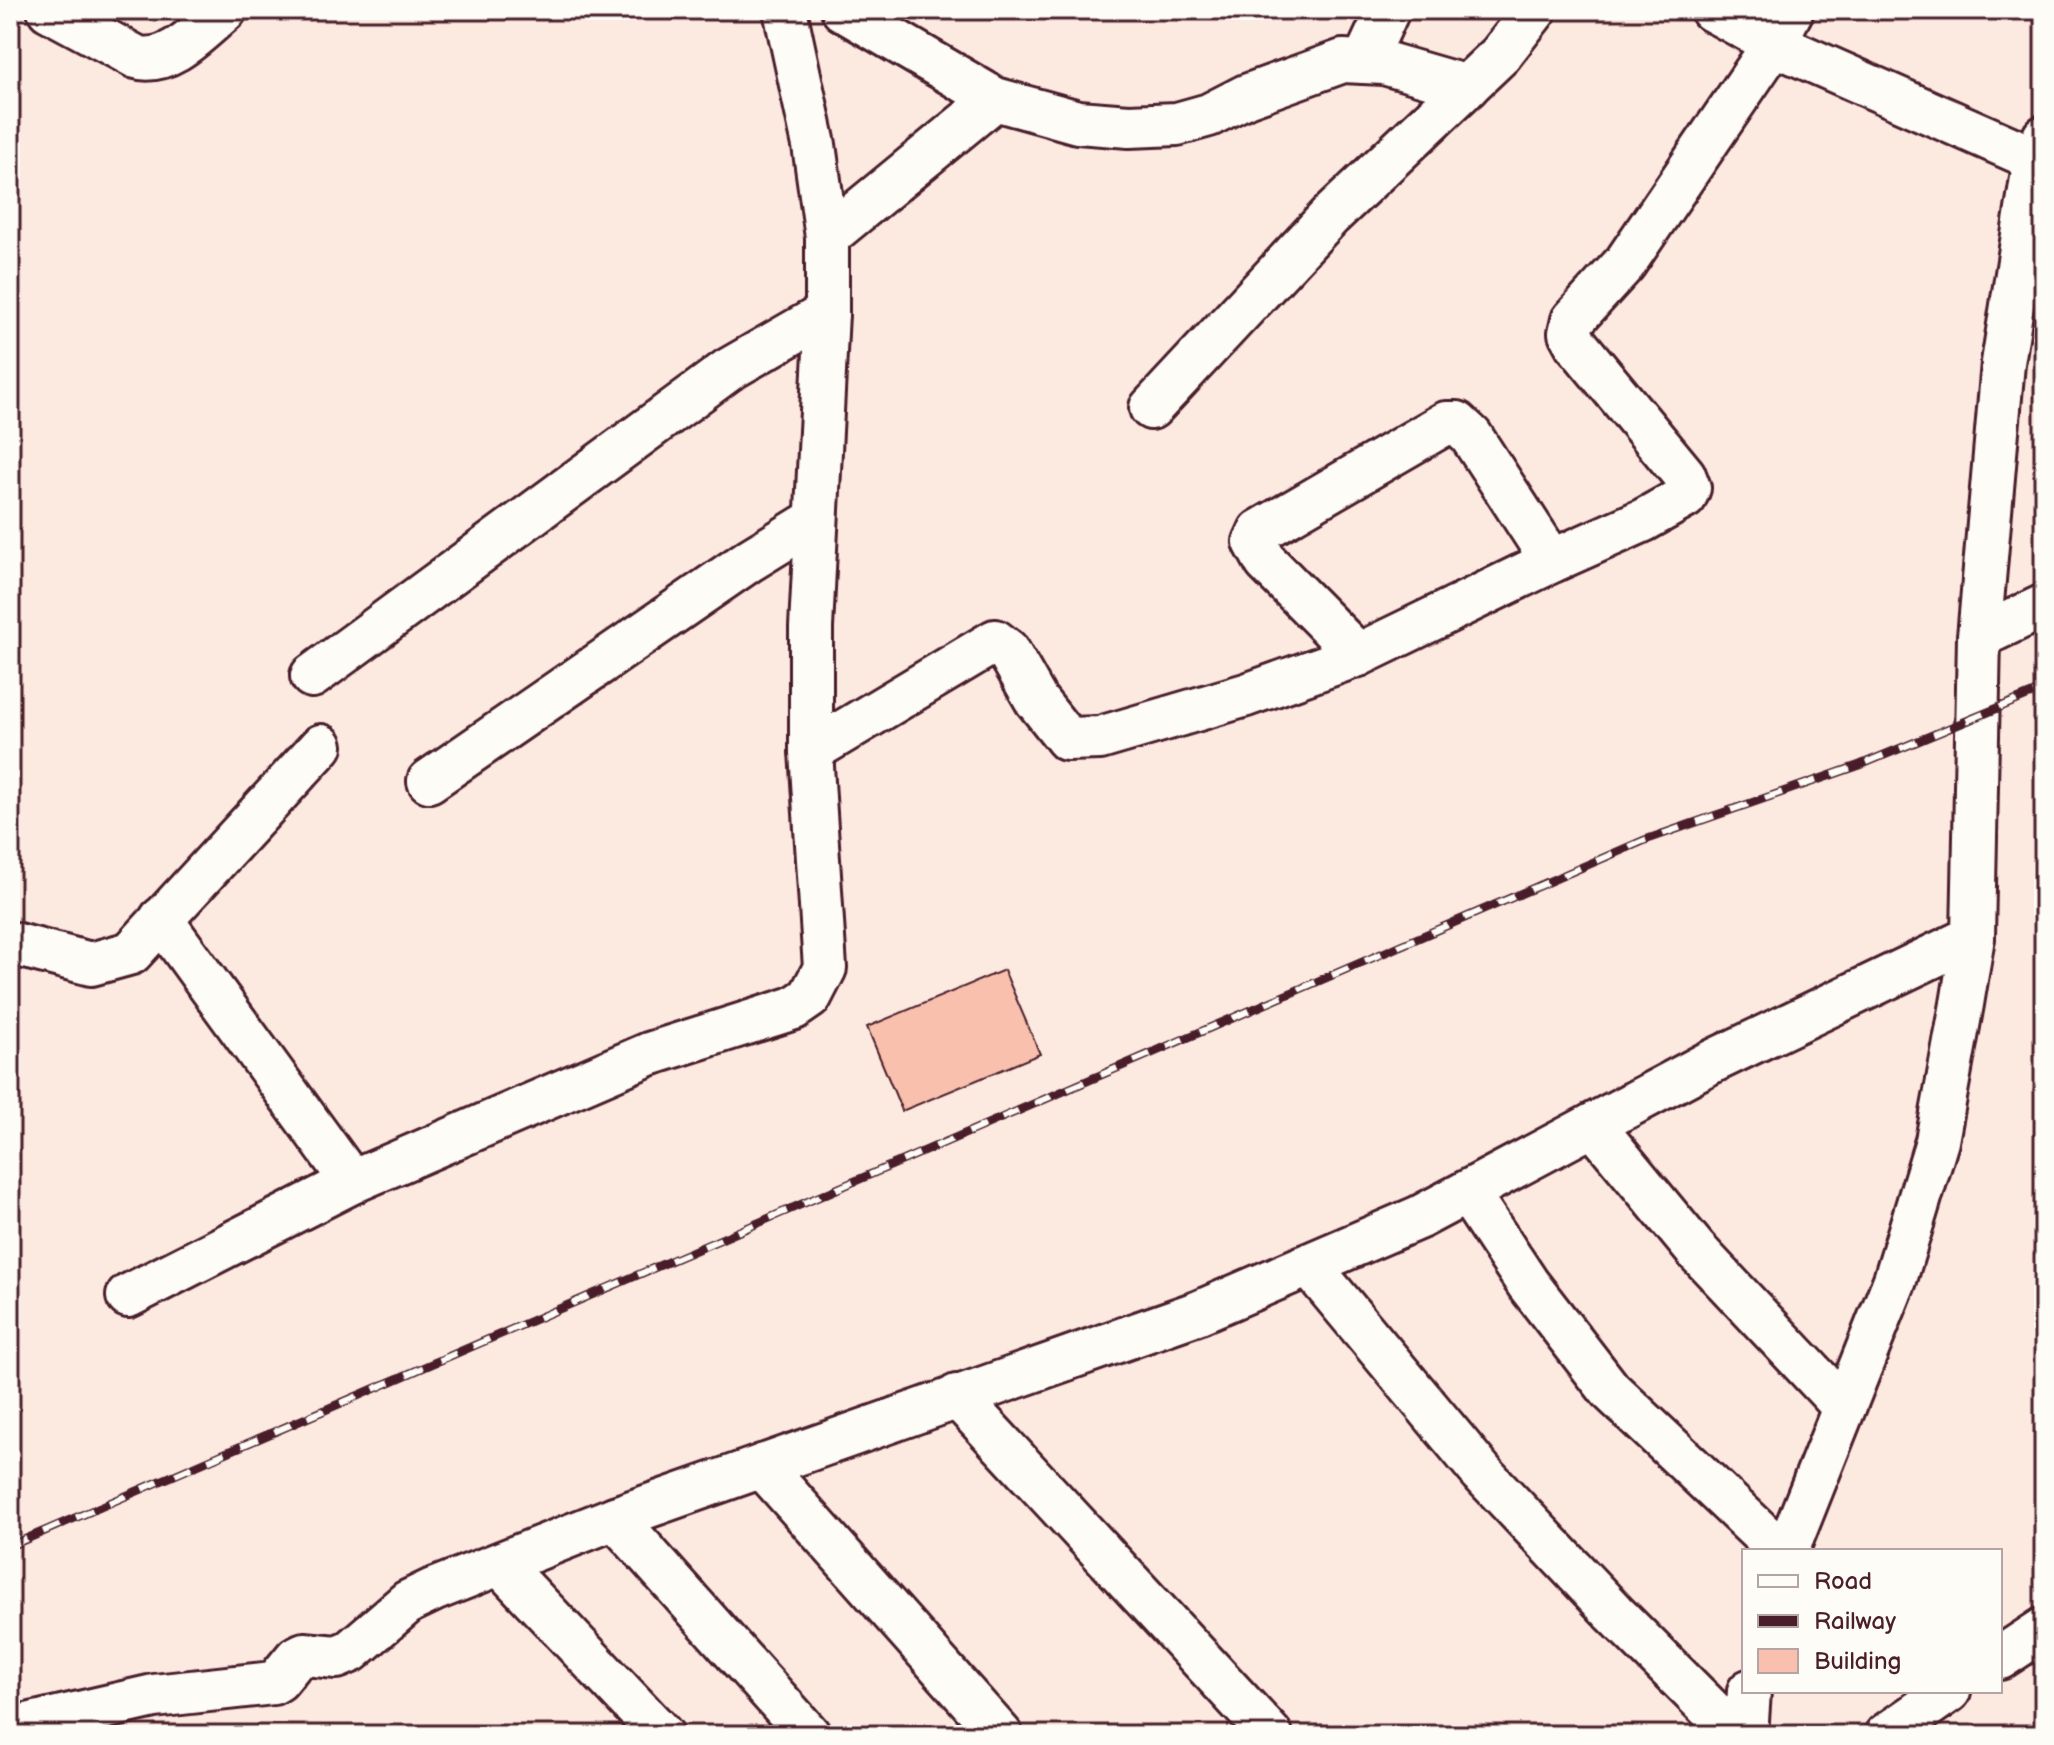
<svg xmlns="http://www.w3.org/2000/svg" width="2054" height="1745" font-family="'Balsamiq Sans',sans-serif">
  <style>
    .building { fill: #f8c0ad; stroke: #4a1f2b; stroke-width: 2 }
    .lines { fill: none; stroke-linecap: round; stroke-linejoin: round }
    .minor-casing { stroke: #4a1f2b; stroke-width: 48 }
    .minor { stroke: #fdfcf7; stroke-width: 42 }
    .rail-casing { stroke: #4a1f2b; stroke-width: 9 }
    .rail { stroke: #fdfcf7; stroke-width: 6; stroke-dasharray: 18; stroke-linecap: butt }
  </style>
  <rect width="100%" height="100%" fill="#fceae1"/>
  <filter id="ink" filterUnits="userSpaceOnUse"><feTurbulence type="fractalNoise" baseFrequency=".0125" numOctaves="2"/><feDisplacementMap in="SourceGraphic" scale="16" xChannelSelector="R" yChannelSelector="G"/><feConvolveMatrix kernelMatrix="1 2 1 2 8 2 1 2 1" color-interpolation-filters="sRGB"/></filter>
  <g filter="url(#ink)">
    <path class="building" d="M1004,970L1040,1054L902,1111L867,1027Z"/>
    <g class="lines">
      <defs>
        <g id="minor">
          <path d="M49,10L136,57C169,67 202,29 225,10"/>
          <path d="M843,10L995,99L1078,122L1129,126L1177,124L1209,115L1246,96L1343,61L1384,63L1467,87"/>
          <path d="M1712,10L1774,44L1792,10"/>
          <path d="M1364,62L1388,10"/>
          <path d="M827,237L995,99"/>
          <path d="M1151,408L1331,215L1500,55L1535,10"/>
          <path d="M1979,637L2044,606"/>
          <path d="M1358,655L1266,562L1255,542L1260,531L1446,423H1457L1471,436L1552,561"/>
          <path d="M312,676L728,370L827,313"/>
          <path d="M811,751L995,641L1008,651L1036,700L1067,739L1100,738L1246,695L1358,655L1552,561L1644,520L1685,497L1689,488L1684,475L1576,344L1570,333L1573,320L1625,263L1774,44L2035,159"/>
          <path d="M429,781L750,560L815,520"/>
          <path d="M161,919L352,1182"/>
          <path d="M10,943L91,964L131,953L321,746"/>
          <path d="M1593,1125L1696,1250L1844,1407"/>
          <path d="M1467,1192L1528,1284L1610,1390L1780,1551"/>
          <path d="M1309,1265L1483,1474L1614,1613L1736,1735"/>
          <path d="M128,1296L352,1182L649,1054L794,1008L810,997L825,968L811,751V628L827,313V237L814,145L785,10"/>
          <path d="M957,1396L1271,1735"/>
          <path d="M762,1466L1001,1735"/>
          <path d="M615,1518L809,1735"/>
          <path d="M1787,1551L1895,1280L1937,1141L1962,1004L1973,937L1979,637L2003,363L2035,159L2044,137"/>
          <path d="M501,1565L662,1735"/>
          <path d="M2000,1658L2044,1629"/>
          <path d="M10,1729L154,1696L273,1683L278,1680L296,1658L304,1654L337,1657L351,1651L408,1602L433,1590L615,1518L1197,1313L1420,1217L1707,1064L1973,937"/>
          <path d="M1746,1735L1749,1691"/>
          <path d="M1886,1735L1949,1691"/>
        </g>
      </defs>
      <use href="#minor" class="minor-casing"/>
      <use href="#minor" class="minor"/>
      <defs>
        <path id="rail" d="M10,1546L1645,840L1860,765L2044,689"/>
      </defs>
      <use href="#rail" class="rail-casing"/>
      <use href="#rail" class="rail"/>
    </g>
  </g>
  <rect width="2054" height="1745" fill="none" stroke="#fdfcf7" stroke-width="40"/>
  <rect x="20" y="20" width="2014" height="1705" fill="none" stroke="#4a1f2b" stroke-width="3" filter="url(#ink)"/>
  <rect x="1742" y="1549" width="260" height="144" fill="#fdfcf7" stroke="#b5a4a5" stroke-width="2"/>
  <rect x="1758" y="1575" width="40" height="12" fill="#fdfcf7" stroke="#b5a4a5" stroke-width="2"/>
  <text x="1814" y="1589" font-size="24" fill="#4a1f2b">Road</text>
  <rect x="1758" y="1615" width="40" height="12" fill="#4a1f2b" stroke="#b5a4a5" stroke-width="2"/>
  <text x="1814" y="1629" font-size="24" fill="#4a1f2b">Railway</text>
  <rect x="1758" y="1649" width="40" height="24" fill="#f8c0ad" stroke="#b5a4a5" stroke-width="2"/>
  <text x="1814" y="1669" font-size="24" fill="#4a1f2b">Building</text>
</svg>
